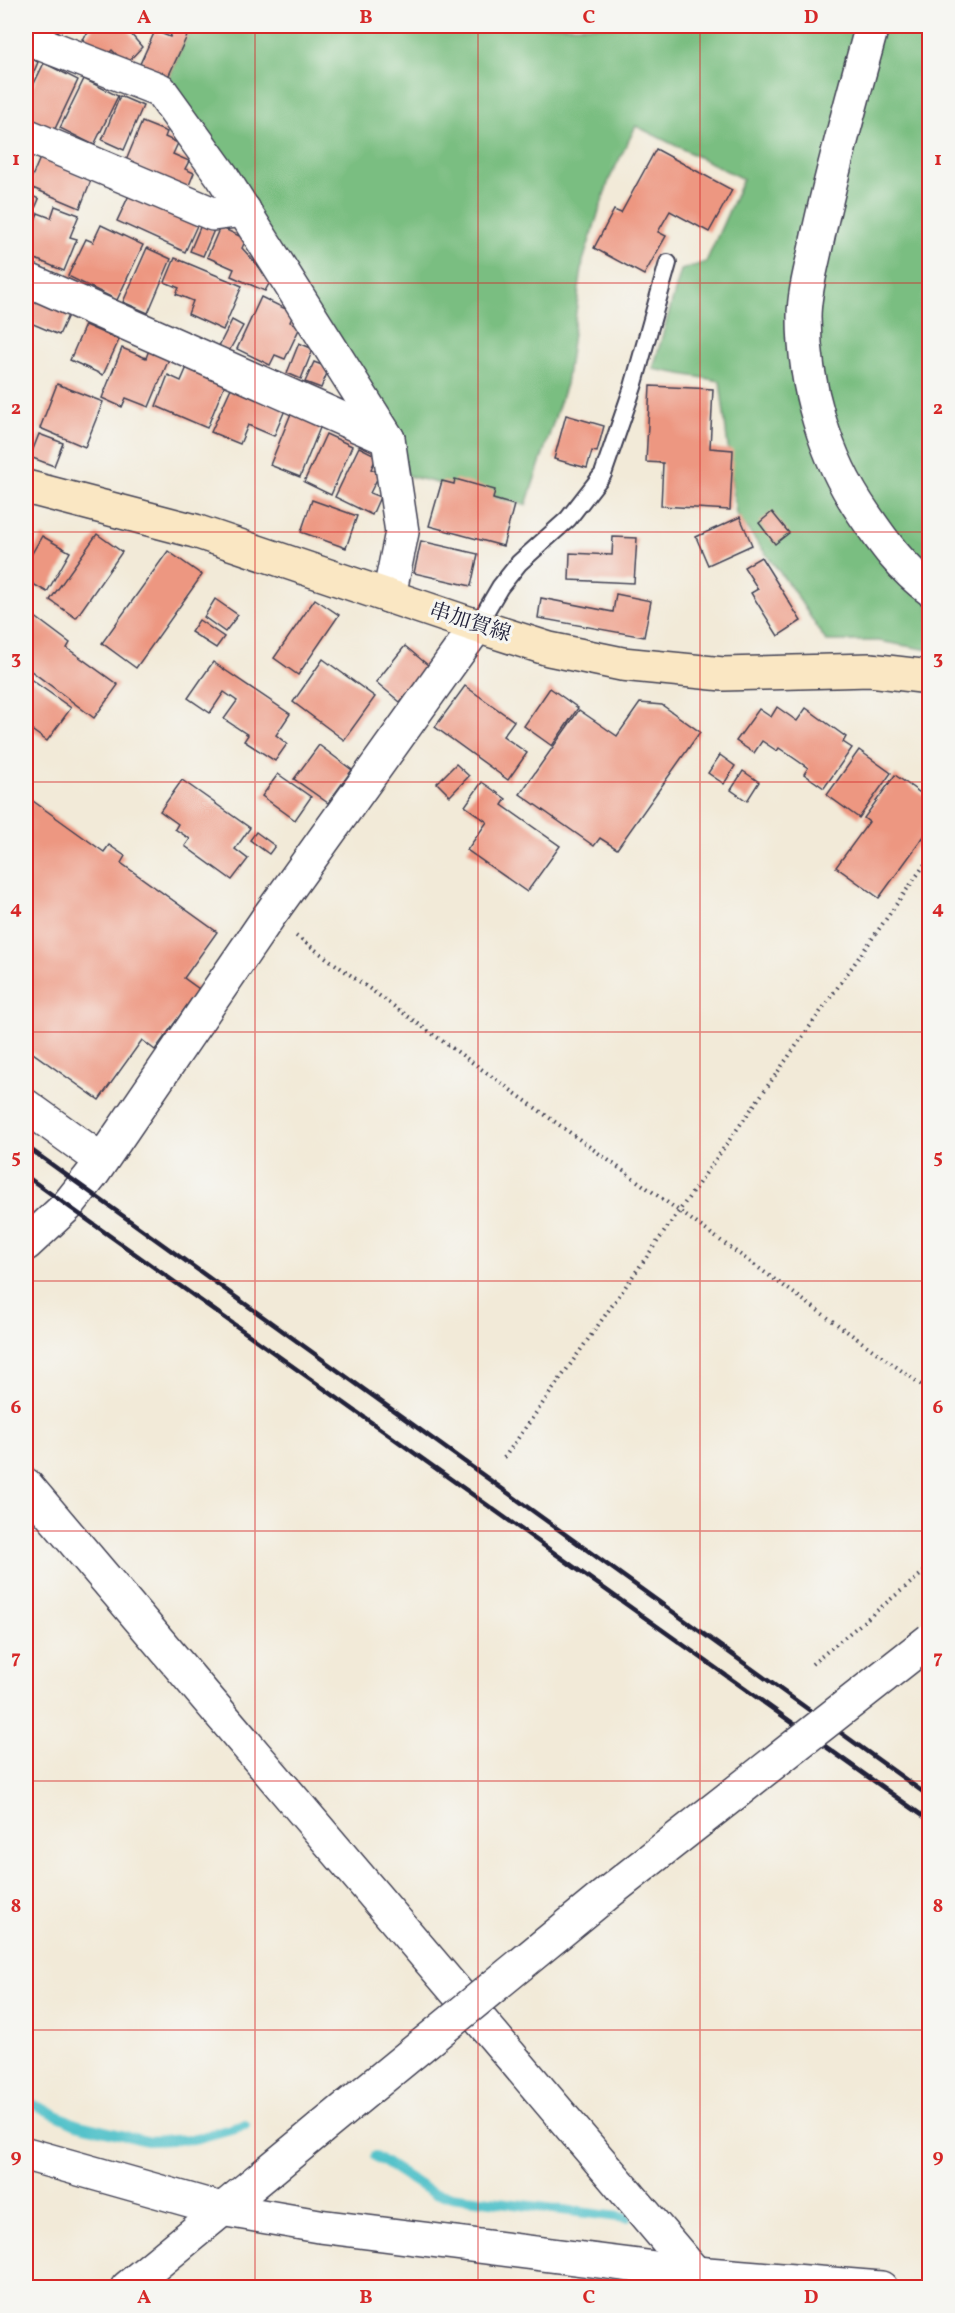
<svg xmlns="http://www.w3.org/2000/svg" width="955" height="2313" font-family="Vollkorn,'Noto Serif JP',serif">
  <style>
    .forest { fill: #7abe81; stroke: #4e705e; stroke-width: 1.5 }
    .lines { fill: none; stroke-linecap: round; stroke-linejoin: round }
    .stream { stroke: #54c2ca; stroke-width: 10 }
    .building { fill: #ed9781 }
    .service-casing { stroke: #414053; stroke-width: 20 }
    .minor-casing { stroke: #414053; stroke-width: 36 }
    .tertiary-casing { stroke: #414053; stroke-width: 36 }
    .secondary-casing { stroke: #414053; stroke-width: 36 }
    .path { stroke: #414053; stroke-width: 4; stroke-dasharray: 1.5 4.5; stroke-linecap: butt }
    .service { stroke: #fff; stroke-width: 16 }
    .minor { stroke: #fff; stroke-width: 33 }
    .tertiary { stroke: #fff; stroke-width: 33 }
    .secondary { stroke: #fae7c3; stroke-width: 33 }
    .rail { stroke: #22223b; stroke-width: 4.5 }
    .tertiary-bridge-casing { stroke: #414053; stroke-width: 36; stroke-linecap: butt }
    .tertiary-bridge { stroke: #fff; stroke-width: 33 }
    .grid { fill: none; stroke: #d62828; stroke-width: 1.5; stroke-opacity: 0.55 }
    .labels { text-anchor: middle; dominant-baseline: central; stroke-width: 6; stroke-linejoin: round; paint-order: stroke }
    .street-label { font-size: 21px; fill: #22223b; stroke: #f6f6f2 }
    .neatline { fill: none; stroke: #d62828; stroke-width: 2 }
    .grid-label { font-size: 20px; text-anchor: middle; font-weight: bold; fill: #d62828 }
  </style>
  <rect width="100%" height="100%" fill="#f6f6f2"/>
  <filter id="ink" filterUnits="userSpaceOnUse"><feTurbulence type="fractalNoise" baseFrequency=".0167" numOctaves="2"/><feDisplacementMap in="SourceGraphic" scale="12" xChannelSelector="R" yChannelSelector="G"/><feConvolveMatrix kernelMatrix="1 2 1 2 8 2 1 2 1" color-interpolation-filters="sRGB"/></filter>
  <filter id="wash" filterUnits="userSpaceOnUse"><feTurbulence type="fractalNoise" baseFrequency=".008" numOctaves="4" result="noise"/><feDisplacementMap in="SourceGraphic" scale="24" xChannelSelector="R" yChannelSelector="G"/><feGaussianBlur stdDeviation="1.35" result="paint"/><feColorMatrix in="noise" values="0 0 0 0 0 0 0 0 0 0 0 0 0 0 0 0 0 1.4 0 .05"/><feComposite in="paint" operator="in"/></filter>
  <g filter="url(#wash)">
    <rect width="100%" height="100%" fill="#f2ead8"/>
    <path class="forest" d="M191,26H929V650L879,641H826L793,590L736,514L720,381L653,369L681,270L706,262L743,179L636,126L609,180L583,261L566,384L526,505L405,475L168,80Z"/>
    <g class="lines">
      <g class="stream">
        <path d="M26,2101L76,2124L147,2141L195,2139L245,2125"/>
        <path d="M375,2156L434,2194L627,2218"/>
      </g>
    </g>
    <g id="blocks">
      <g class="building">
        <path d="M52,26H64L58,31Z"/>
        <path d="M90,26H124L142,47L126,64L112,50L102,60L82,39L93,28Z"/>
        <path d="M174,28L188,34L168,77L140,64L155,31L170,37Z"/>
        <path d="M26,56L38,62L26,90Z"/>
        <path d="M44,63L78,80L53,133L26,120V100Z"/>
        <path d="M84,79L118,96L94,145L60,128Z"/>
        <path d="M120,96L143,106L124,150L102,140Z"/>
        <path d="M142,122L167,132L165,137L178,143L173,154L189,161L185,169L194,173L187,190L125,163Z"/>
        <path d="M656,149L732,190L709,232L670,211L658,232L666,236L644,275L594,248L614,210L621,213Z"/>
        <path d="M26,150L33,154L26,172Z"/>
        <path d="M40,158L91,180L80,208L28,186Z"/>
        <path d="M131,191L199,221L185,252L117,221Z"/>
        <path d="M26,193L39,199L26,229Z"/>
        <path d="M55,206L79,215L70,237L77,239L64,271L26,255V243L38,213L51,218Z"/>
        <path d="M101,225L143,245L117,300L68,276L86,239L93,242Z"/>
        <path d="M201,225L214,230L203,256L190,251Z"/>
        <path d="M220,227L246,239L242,248L271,280L265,291L231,276L234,269L207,257Z"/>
        <path d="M147,248L171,259L148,313L123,302Z"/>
        <path d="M175,258L242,286L223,330L188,314L193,301L176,294L179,288L165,282Z"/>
        <path d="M29,293L70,311L59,335L26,321V301Z"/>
        <path d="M261,297L294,313L290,322L300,327L285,359L275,355L270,365L237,349Z"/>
        <path d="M232,320L243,326L229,351L219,346Z"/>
        <path d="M85,325L119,340L103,375L70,360Z"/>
        <path d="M299,343L313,349L301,379L287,373Z"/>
        <path d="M122,348L146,358L149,350L169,359L149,407L126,398L122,407L102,398Z"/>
        <path d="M314,362L329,368L321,388L305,382Z"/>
        <path d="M187,367L225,384L207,428L156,406L168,375L181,381Z"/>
        <path d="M57,384L103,402L85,447L40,428Z"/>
        <path d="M232,386L285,410L274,436L248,425L240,444L211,432Z"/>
        <path d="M650,386L713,389L710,448L733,450L730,510L661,506L663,463L646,462Z"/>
        <path d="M292,411L322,423L300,477L270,465Z"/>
        <path d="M566,415L604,426L597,452L592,451L587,468L554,459Z"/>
        <path d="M39,434L63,443L54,466L30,457Z"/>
        <path d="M326,434L352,446L331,495L304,482Z"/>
        <path d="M359,447L377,456L371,469L380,473L370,493L380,497L372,515L335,497Z"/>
        <path d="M455,479L495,490L493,499L514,505L503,546L429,526L442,481L454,484Z"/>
        <path d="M312,500L357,516L346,548L301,532Z"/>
        <path d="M772,512L789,533L775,544L759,523Z"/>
        <path d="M740,517L752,545L708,565L696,537Z"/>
        <path d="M97,534L122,552L76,618L50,600Z"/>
        <path d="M42,536L70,552L47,592L26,580V564Z"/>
        <path d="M613,537L637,538L634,583L569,580L570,553L612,555Z"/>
        <path d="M421,541L478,554L471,586L414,573Z"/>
        <path d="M168,551L202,575L136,668L102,643Z"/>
        <path d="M761,557L801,621L778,636L751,593L758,589L744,567Z"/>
        <path d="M616,594L651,601L644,637L538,618L541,598L613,612Z"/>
        <path d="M215,599L238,615L225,632L204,617Z"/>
        <path d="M315,599L339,615L298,675L274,658Z"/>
        <path d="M26,610L70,643L67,648L118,685L94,718L26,667Z"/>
        <path d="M199,620L224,637L216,648L191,632Z"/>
        <path d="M405,646L429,666L400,702L376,682Z"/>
        <path d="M323,659L375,697L344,740L293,702Z"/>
        <path d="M213,662L290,714L276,735L287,744L275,761L244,741L248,735L224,719L237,701L224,692L210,713L188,698Z"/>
        <path d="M26,676L71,708L47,741L26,726Z"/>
        <path d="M465,686L514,721L503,736L527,753L508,780L435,727Z"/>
        <path d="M550,688L578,708L552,746L524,726Z"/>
        <path d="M640,703L662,705L700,732L617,849L600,838L594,846L520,794L579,710L617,736Z"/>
        <path d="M777,707L797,721L806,708L846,737L843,742L852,748L824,788L804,774L808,768L779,748L777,751L762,741L754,753L736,741L759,709L771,717Z"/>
        <path d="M319,745L352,770L328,803L294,779Z"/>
        <path d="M859,750L891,773L859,818L827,795Z"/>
        <path d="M720,755L735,766L724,784L708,773Z"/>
        <path d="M456,764L469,776L450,796L437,783Z"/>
        <path d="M743,771L759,782L747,801L731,790Z"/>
        <path d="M278,774L311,797L295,820L262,796Z"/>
        <path d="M895,775L930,800V828L879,898L836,867L869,822L864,818Z"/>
        <path d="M182,780L250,828L235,849L248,859L232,880L185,846L190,839L175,829L178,824L160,811Z"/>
        <path d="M482,782L506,799L502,805L560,846L527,892L467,850L487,822L465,806Z"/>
        <path d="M26,796L104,852L109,845L125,856L121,863L217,932L184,978L199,989L155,1050L142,1040L99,1100L26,1048Z"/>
        <path d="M256,832L275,846L269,854L250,840Z"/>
      </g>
    </g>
  </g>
  <g filter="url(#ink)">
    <use href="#blocks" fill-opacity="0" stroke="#414053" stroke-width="1.5"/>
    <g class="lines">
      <defs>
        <path id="service" d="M477,626L500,587L519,563L568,519L603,474L633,387L668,263"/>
        <g id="minor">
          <path d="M872,26C853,97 832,169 817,241C812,266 804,292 804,317C804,386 825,458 864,514C883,542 902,569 930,589"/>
          <path d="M26,38L160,90L222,176L388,439L402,532L389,596"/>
          <path d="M26,135L213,214L244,210"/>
          <path d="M26,279L388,439"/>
          <path d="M26,1106L101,1160"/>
          <path d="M26,1244L67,1206L94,1172L269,916L477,626"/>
          <path d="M26,1485L695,2273"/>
        </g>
        <g id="tertiary">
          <path d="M26,2154L221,2209L319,2226L695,2273L881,2288"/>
          <path d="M127,2288L320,2129"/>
        </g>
        <path id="secondary" d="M26,487L195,531L477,626L549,649L622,664L723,674L870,670L930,677"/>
      </defs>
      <use href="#service" class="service-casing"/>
      <use href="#minor" class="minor-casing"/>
      <use href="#tertiary" class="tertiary-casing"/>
      <use href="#secondary" class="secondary-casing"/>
      <g class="path">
        <path d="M296,936L930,1391"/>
        <path d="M504,1458L930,857"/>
        <path d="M812,1664L930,1567"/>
      </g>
      <use href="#service" class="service"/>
      <use href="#minor" class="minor"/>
      <use href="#tertiary" class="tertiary"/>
      <use href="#secondary" class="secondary"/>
      <g class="rail">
        <path d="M26,1146L930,1797"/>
        <path d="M26,1176L930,1821"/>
      </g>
      <defs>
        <path id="tertiary-bridge" d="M320,2129L609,1892L930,1640"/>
      </defs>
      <use href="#tertiary-bridge" class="tertiary-bridge-casing"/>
      <use href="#tertiary-bridge" class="tertiary-bridge"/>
    </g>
  </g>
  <path class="grid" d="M255,26V2288M478,26V2288M700,26V2288M26,283H930M26,532H930M26,782H930M26,1032H930M26,1281H930M26,1531H930M26,1781H930M26,2030H930"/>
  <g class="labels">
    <g class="street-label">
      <text transform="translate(470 623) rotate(18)">串加賀線</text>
    </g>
  </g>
  <rect width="955" height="2313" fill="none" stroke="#f6f6f2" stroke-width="66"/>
  <rect x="33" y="33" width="889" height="2247" class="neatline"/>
  <g class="grid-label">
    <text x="144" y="23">A</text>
    <text x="366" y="23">B</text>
    <text x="589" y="23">C</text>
    <text x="811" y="23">D</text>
    <text x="16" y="165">1</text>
    <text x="938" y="165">1</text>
    <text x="16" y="414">2</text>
    <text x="938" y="414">2</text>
    <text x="16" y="664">3</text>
    <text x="938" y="664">3</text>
    <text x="16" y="914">4</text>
    <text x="938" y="914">4</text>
    <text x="16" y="1163">5</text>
    <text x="938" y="1163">5</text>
    <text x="16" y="1413">6</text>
    <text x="938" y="1413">6</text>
    <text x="16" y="1663">7</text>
    <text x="938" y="1663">7</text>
    <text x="16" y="1912">8</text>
    <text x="938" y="1912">8</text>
    <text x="16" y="2162">9</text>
    <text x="938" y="2162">9</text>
    <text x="144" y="2303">A</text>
    <text x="366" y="2303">B</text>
    <text x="589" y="2303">C</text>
    <text x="811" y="2303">D</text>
  </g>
</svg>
